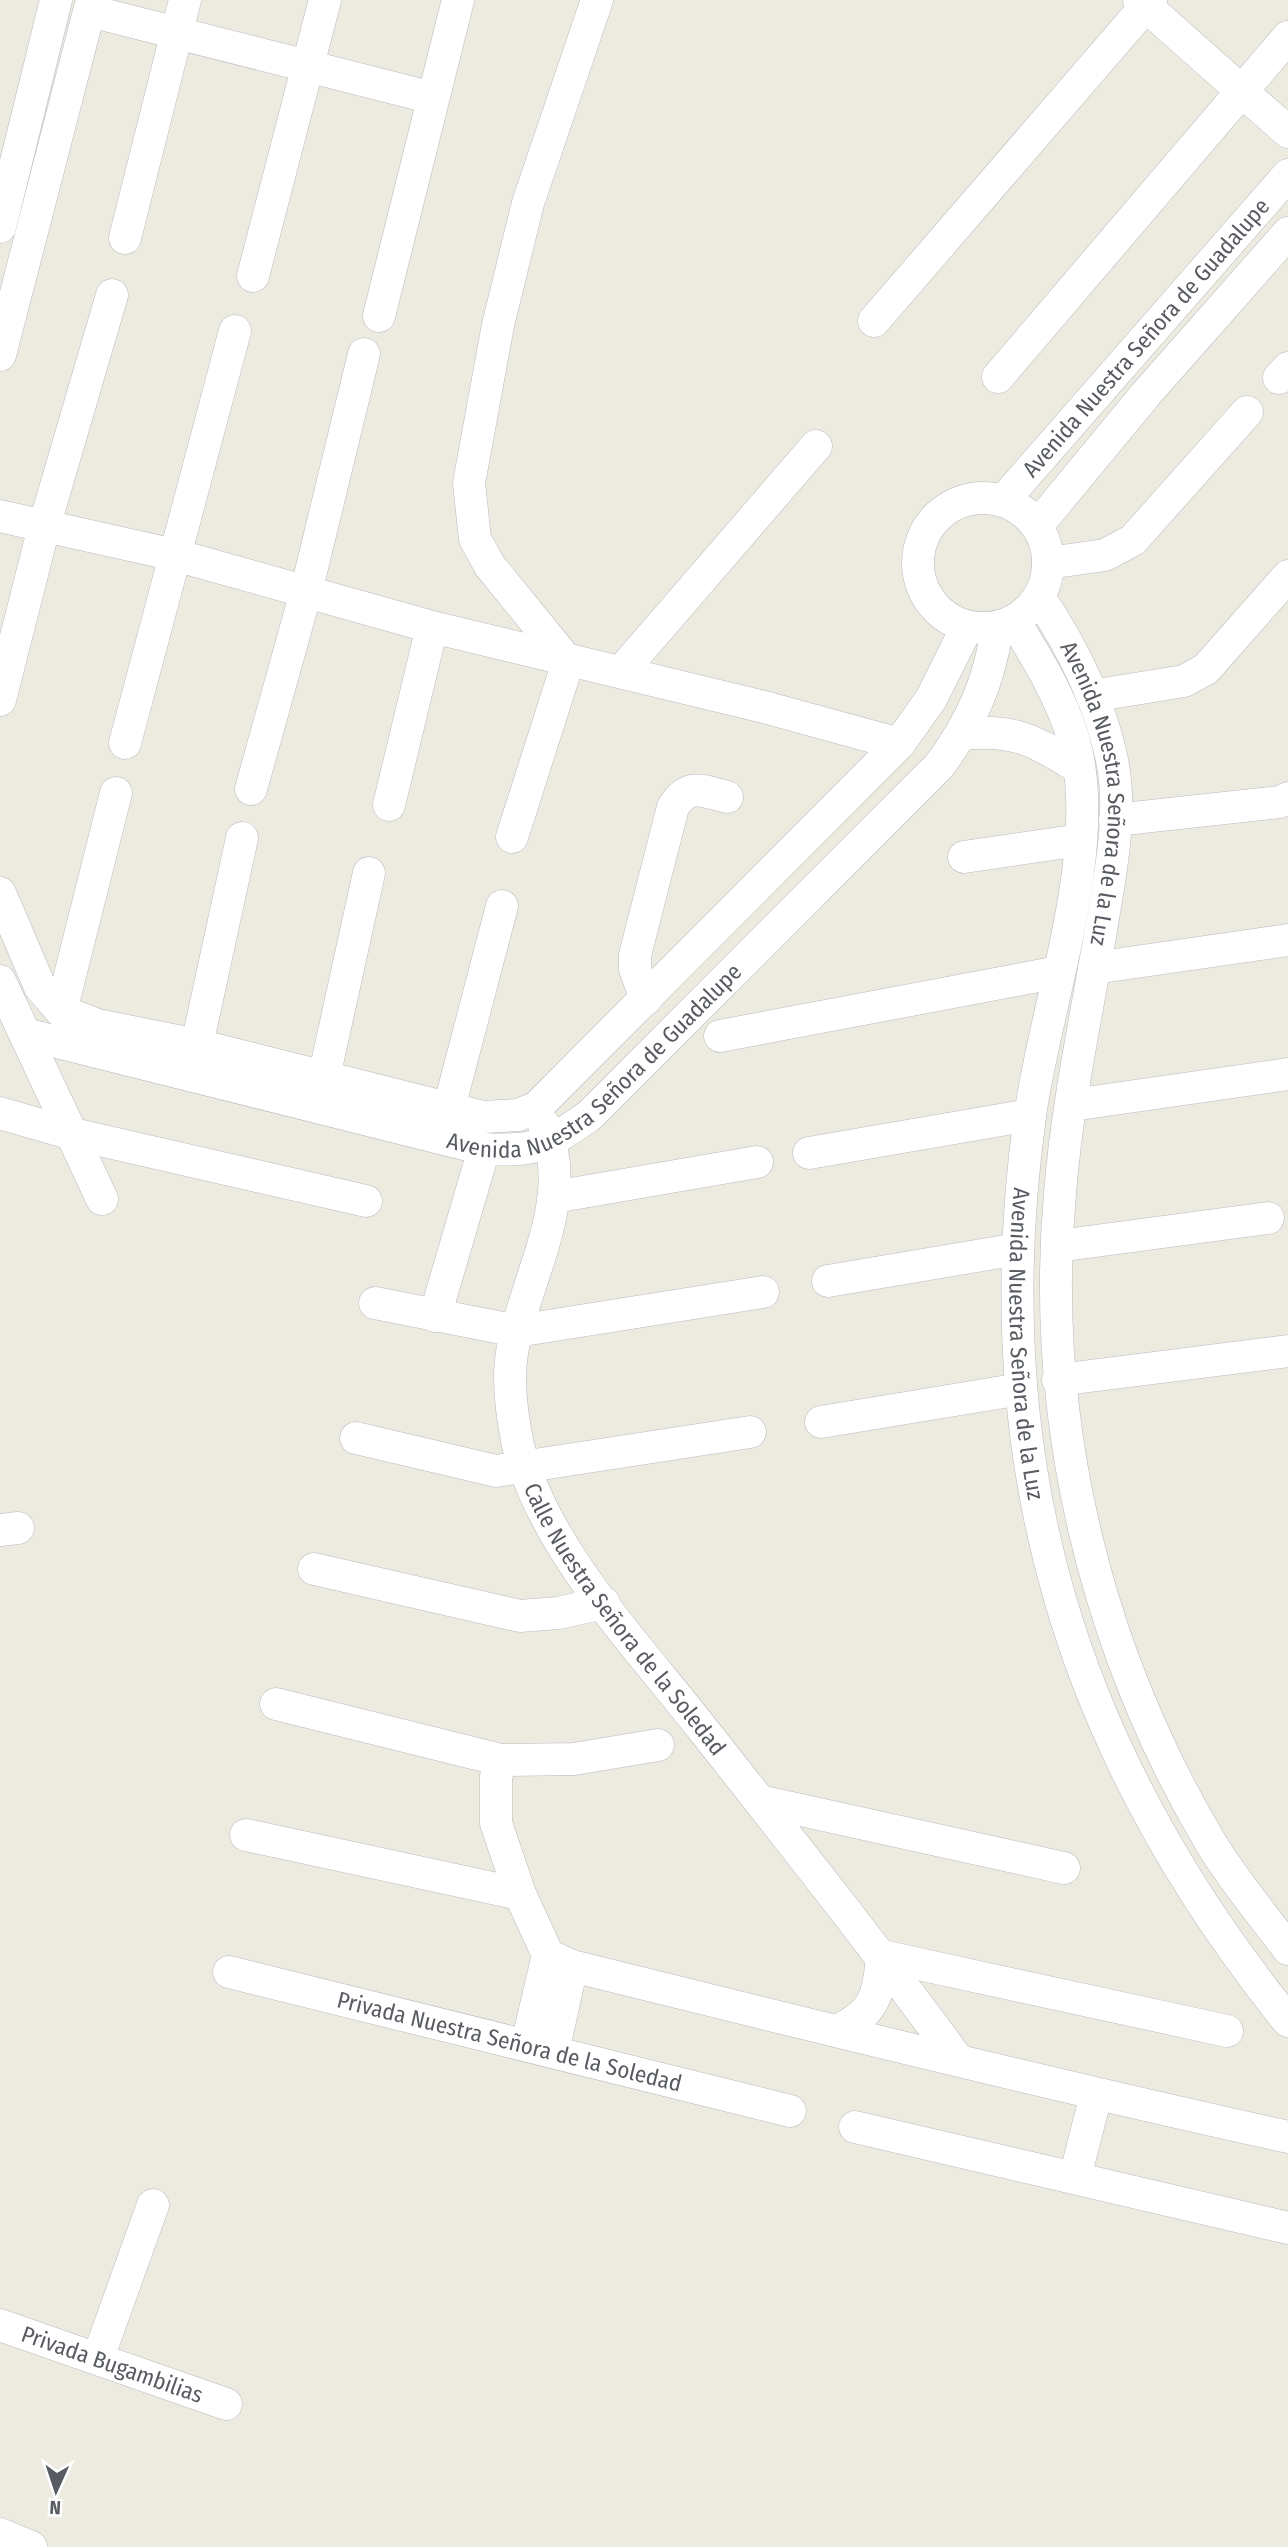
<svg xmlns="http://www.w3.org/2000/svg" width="1288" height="2547" font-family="'Fira Sans Condensed',sans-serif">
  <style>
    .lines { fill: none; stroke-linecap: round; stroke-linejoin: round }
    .minor-casing { stroke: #b7bac0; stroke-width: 33 }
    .minor { stroke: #fff; stroke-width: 32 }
    .labels { text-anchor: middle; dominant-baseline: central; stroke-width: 5; stroke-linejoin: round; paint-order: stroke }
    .street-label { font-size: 23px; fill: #585c62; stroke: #fff }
  </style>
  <rect width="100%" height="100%" fill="#edeadf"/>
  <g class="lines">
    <defs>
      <g id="minor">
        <path d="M1139,0L1288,132"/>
        <path d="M90,11L433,98"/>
        <path d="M0,227L56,0"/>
        <path d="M125,238L185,0"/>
        <path d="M253,276L325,0"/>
        <path d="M379,316L458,0"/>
        <path d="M874,321L1151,0"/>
        <path d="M0,355L92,0"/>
        <path d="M998,377L1288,37"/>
        <path d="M1279,378L1288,368"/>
        <circle cx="983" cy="563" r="65"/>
        <path id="s1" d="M1003,501L1288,175"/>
        <path d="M0,516L175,555L432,627L764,707L899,744"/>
        <path d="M1037,526L1146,394L1288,233"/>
        <path d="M1048,563L1105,555L1133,540L1247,412"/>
        <path id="s2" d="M1039,597C1071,645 1100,702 1112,760C1123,814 1110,876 1101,930C1086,1017 1067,1105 1060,1193C1040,1420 1095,1649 1212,1845C1234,1881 1263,1915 1288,1949"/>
        <path id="s3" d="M1014,621C1038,659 1061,697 1074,741C1104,849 1045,1006 1030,1116C982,1462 1071,1752 1288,2021"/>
        <path d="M621,672L816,446"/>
        <path d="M1092,696L1184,681L1206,669L1288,576"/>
        <path d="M0,700L44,527L112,295"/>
        <path d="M963,734C1015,728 1036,742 1079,768"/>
        <path d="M125,743L235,331"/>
        <path d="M251,789L306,592L364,354"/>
        <path d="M389,805L432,627"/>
        <path d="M1115,820L1280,802L1288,798"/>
        <path d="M512,837L568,662L490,566L475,539L469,483L498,325L528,203L597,0"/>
        <path d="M964,857L1080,840"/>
        <path d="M0,893L40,987L61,1011L97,1025L197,1045L483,1117L518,1115L536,1108L899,744L931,699L967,627"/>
        <path d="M1094,968L1288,940"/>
        <path d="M0,981L102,1199"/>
        <path d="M646,999L635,969V955L673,807C689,782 702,791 727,797"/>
        <path d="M61,1011L116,793"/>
        <path id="s4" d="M25,1034L484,1149C538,1152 547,1145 590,1115L939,766C971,723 990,681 997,628"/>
        <path d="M720,1036L1059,972"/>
        <path d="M197,1045L242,838"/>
        <path d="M324,1077L369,873"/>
        <path d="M1072,1105L1288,1074"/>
        <path d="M449,1108L502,906"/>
        <path d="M0,1113L69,1133L366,1201"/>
        <path id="s5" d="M544,1125C577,1200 524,1278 512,1353C507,1382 512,1416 518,1445C543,1547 637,1645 701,1727C788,1837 875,1947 958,2060"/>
        <path d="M809,1153L1030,1115"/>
        <path d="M554,1197L757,1162"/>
        <path d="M1058,1246L1268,1218"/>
        <path d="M828,1281L1018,1249"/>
        <path d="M375,1303L517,1331L763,1292"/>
        <path d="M435,1316L484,1149"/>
        <path d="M1058,1380L1288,1351"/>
        <path d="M821,1422L1021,1389"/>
        <path d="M356,1438L496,1471L750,1432"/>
        <path d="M0,1530L18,1528"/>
        <path d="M314,1569L520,1616L558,1613L604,1603"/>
        <path d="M276,1704L501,1760L574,1759L658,1745"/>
        <path d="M501,1760L496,1777V1823L520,1894L548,1955L527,2044"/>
        <path d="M760,1801L1064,1868"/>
        <path d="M246,1835L520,1894"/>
        <path d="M548,1955L572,1966C810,2025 1048,2084 1288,2137"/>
        <path id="s6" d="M229,1972L790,2111"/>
        <path d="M836,2031C874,2014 879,1996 882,1956L1227,2031"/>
        <path d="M553,2052L572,1966"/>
        <path d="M855,2127L1288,2228"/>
        <path d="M1075,2177L1096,2095"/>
        <path id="s7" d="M0,2325L226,2404"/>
        <path d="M98,2358L153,2205"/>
        <path d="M0,2534L31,2547"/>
      </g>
    </defs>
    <use href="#minor" class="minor-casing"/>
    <use href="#minor" class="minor"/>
  </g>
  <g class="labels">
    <g class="street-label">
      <text stroke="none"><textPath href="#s1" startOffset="217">Avenida Nuestra Señora de Guadalupe</textPath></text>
      <text stroke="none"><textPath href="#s2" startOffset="210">Avenida Nuestra Señora de la Luz</textPath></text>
      <text stroke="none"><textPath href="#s4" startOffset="616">Avenida Nuestra Señora de Guadalupe</textPath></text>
      <text stroke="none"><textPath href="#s3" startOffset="744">Avenida Nuestra Señora de la Luz</textPath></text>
      <text stroke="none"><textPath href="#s5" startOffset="534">Calle Nuestra Señora de la Soledad</textPath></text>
      <text stroke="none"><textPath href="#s6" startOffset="289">Privada Nuestra Señora de la Soledad</textPath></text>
      <text stroke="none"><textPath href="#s7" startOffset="119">Privada Bugambilias</textPath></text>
    </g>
  </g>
  <g transform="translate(56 2491) rotate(183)" stroke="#ffffff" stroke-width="5" paint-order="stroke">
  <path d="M0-5L12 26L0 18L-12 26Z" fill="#585c62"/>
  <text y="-10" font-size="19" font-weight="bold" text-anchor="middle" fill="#585c62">N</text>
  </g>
</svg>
